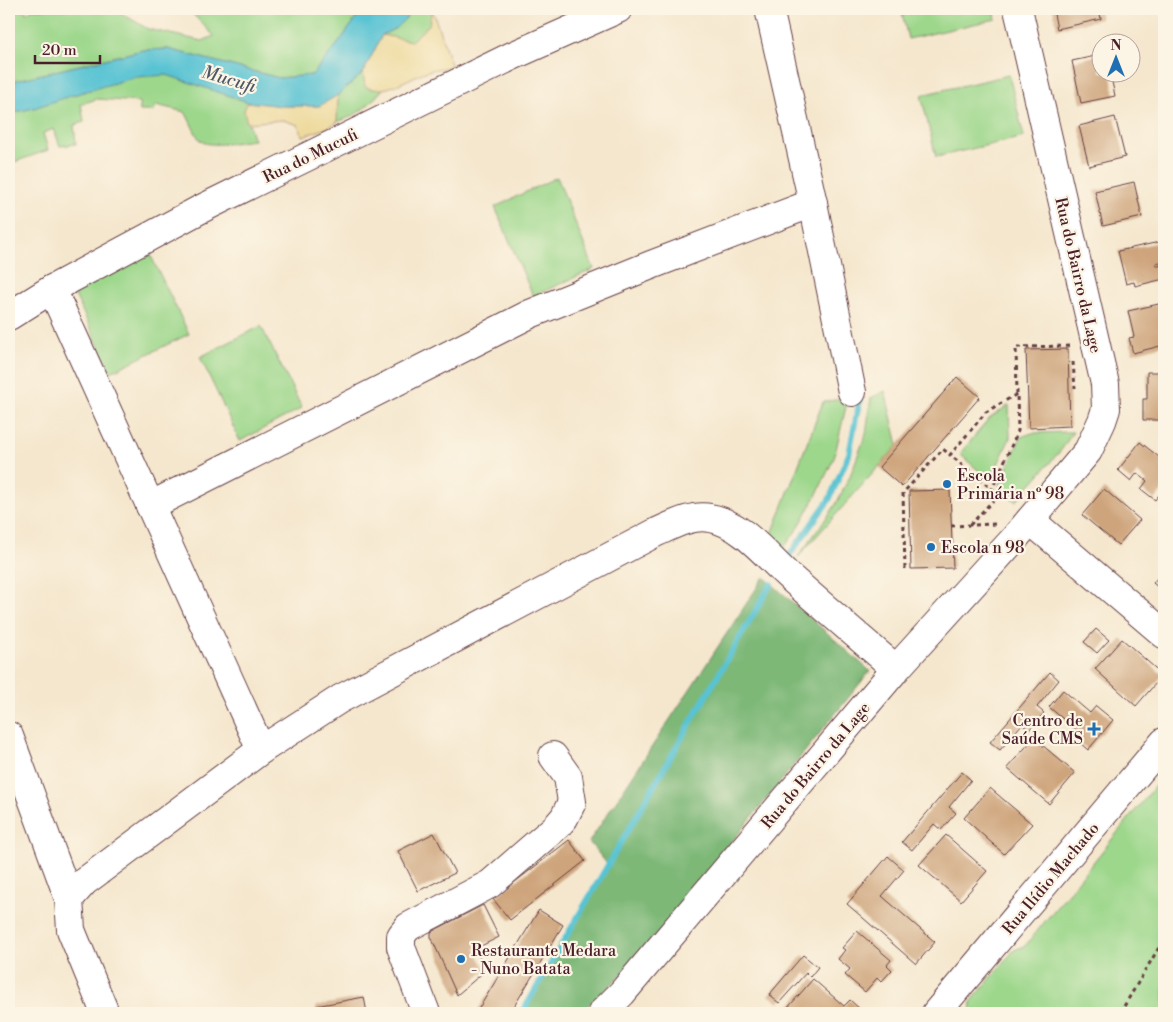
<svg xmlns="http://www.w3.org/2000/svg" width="1173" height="1022" font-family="'Libre Bodoni',serif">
<rect width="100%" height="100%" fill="#fcf5e5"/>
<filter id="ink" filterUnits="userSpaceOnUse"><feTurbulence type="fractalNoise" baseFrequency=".02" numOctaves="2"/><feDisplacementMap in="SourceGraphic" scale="10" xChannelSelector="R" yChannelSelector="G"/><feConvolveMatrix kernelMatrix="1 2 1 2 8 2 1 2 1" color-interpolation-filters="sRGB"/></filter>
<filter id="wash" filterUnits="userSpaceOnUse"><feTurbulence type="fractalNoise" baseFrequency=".0096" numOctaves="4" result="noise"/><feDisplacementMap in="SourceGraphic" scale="20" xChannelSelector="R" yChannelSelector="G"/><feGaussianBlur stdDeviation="1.12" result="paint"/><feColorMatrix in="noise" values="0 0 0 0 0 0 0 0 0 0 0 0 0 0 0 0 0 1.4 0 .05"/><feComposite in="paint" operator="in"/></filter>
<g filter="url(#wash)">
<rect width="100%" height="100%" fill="#f5e7ce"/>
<g fill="#9cd78b" stroke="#737b5b">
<path d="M9,9H24L26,13L33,9H114L148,29L202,41L214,36L188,9H363L337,45L312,75L279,78L168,49L143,50L9,82Z"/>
<path d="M415,9H433L429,25L411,41L382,35L396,28Z"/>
<path d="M901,9H994L996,19L908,39Z"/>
<path d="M363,73L365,86L371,89H383C368,106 359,115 337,122L338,95Z"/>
<path d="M167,75L248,102L244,110L254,140C242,141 208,149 200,140C195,134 190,120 185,112L156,105L154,111H140L139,102L97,99L81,104L84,122L74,125L76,144L60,146L54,129L43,133L48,150L9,164V116L11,113C52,104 91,87 133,78C144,75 156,76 167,75Z"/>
<path d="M1009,75L1024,137L936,157L921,95Z"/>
<path d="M557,177L594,269L533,296L495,207Z"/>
<path d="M148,250L189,334L111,372L72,289Z"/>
<path d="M261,326L302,408L240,441L200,357Z"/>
<path d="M885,391L898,445L798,557L835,506L850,476L866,434L871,398Z"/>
<path d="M848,398L834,458L816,496L798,528L781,552L770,539L823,402Z"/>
<path d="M1009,405L1010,438L993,475L991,478H987L961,455L962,451L990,418Z"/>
<path d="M1073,432L1062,449L1016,501C1010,497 1000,492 1000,484L1021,437L1032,433Z"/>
<path d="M1161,779L1164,781V1013H970L972,1011L971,1002L1014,950L1025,946Z"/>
</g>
<path fill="#7db877" stroke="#646c51" d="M764,577L870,671L739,833L650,945L605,991L579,1013H522L608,865L589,842Z"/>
<g fill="#eeda9e" stroke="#9c7c64">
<path d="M432,9L452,67C443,68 433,69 425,72C408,78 383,97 365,86L363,73L382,35L411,41L429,25Z"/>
<path d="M338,95L337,122L327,128L303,136L298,125L283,120L247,123L244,110L248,102L283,106H319Z"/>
</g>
<path fill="#58c3d3" stroke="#51717f" d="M363,9H415L396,28L382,35L363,73L338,95L319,106H283L248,102L167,75L135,77L73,95L34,108L11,113L9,116V82L143,50L168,49L279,78L312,75L337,45Z"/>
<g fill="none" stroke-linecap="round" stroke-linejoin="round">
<g stroke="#58c3d3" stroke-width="6">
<path d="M788,557L829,500L849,454L860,398"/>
<path d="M522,1013L771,584"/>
</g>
</g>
<g id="blocks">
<g fill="#cea47b">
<path d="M1053,9H1099L1101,19L1057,29Z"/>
<path d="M1100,55V72H1110L1115,96L1081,103L1072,61Z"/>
<path d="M1115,117L1125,157L1089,166L1079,126Z"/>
<path d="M1134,182L1142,217L1103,226L1095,191Z"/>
<path d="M1164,241V261L1156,263L1157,266L1164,265V279L1135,286L1134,282L1126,284L1118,251Z"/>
<path d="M1163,303L1164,345L1133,353L1129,338L1134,337L1128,311Z"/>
<path d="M1068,349L1070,426L1029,428L1026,350Z"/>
<path d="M1147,372H1164V420H1143V399H1147Z"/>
<path d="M957,377L980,397L902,487L879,467Z"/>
<path d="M1140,442L1164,461V489L1155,500L1141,489L1147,481L1137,473L1131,481L1118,470Z"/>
<path d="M1104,489L1140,520L1118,545L1082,515Z"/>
<path d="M950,490L953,568L911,569L909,491Z"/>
<path d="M1164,570V592L1153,583Z"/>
<path d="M1096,629L1109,640L1097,653L1084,642Z"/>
<path d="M1122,639L1163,675L1136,706L1095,669Z"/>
<path d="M1050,672L1059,680L1037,707L1044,713L1029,730L1022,724L1000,750L990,742Z"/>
<path d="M1063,690L1090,713L1096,706L1113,720L1088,750L1071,735L1076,730L1049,707Z"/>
<path d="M1034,738L1075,773L1049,804L1007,768Z"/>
<path d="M962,772L971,780L949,807L956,813L941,830L934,824L912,850L902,842Z"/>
<path d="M990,788L1032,824L1004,854L964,818Z"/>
<path d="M434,833L455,873L418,891L398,851Z"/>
<path d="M946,835L987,871L961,901L919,865Z"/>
<path d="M569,840L585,861L510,920L493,899Z"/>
<path d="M888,856L904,870L882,896L935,942L916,964L847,904Z"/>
<path d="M483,905L499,937L475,949L486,970L457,995L431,937V932Z"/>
<path d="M539,910L563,925L510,1013H476Z"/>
<path d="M857,931L891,960L887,965L892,970L881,982L877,978L865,992L845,975L850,969L838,959L845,950L842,948Z"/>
<path d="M803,955L818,967L810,977L806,973L779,1003L769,995Z"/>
<path d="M813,979L844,1006L850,1000L862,1011L860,1013H787L785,1011Z"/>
<path d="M364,997L367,1013H317L316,1006Z"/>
</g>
</g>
</g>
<g filter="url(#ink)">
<use href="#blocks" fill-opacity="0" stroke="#643d43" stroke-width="1"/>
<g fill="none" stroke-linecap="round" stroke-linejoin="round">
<g stroke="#643d43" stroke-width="30">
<g id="minor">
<path d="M769,9L813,203L852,392"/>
<path d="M52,289L261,750"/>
<path d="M9,316L52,289L199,210L512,56L618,9"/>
<path d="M150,506L530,314L651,265L813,203"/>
<path d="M1030,520L1164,634"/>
<path d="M9,736L69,899"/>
<path d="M105,1013L71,930L69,899L84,882L261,750L340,699L655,533C671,526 692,514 710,518C742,523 768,558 792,579C826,609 861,639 896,669"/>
<path d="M426,1013L401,947V936L408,927L490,884L557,826L564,818L572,802L568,777L553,756"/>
<path d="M602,1013L622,993L896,669L1014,539L1088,451L1102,421L1106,409L1105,384L1018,9"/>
<path d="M936,1013L1164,742"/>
</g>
</g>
<g stroke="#643d43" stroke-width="3" stroke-dasharray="4 4" stroke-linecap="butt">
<path d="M1073,362L1075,388"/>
<path d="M1017,394L1016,347L1072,346"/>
<path d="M970,525L999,494L992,489L950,455L986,412L1017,394L1018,431L992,489"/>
<path d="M951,526L995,524"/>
<path d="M905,569L903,493L943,449L950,455"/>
<path d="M1120,1013L1164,939"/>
</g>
<use href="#minor" stroke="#fff" stroke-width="28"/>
</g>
</g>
<g fill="#1f6fb2" stroke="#fcf5e5" stroke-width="2">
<circle cx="947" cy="484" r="5"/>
<circle cx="931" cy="547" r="5"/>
<path d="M1091.5 721.5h5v5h5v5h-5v5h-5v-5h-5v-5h5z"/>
<circle cx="461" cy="959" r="5"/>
</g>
<g text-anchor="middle" stroke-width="4.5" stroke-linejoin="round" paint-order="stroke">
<g font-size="16" fill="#4a1f2b" stroke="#fcf5e5">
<text transform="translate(310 155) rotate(-26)" y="6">Rua do Mucufi</text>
<text transform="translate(1079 275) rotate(77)" y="6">Rua do Bairro da Lage</text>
<text transform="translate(815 765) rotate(-50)" y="6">Rua do Bairro da Lage</text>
<text transform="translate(1050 878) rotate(-50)" y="6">Rua Ilídio Machado</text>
</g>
<g font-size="16" fill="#4a1f2b" stroke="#fcf5e5" text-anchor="start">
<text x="957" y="481">Escola<tspan x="957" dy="18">Primária nº 98</tspan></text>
<text x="941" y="553">Escola n 98</text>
<text x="1083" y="726" text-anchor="end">Centro de<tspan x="1083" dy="18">Saúde CMS</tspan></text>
<text x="471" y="956">Restaurante Medara<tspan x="471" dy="18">- Nuno Batata</tspan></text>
</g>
<g font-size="18" font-style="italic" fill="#4f5866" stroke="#fcf5e5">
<text transform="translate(229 79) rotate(16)" y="6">Mucufi</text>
</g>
</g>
<rect width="1173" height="1022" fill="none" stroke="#fcf5e5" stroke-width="30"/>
<g transform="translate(1116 58)"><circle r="24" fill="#fcf5e5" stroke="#b59f9b"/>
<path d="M0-4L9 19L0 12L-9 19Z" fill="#1f6fb2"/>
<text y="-8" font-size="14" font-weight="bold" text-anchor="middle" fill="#4a1f2b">N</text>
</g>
<path d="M35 55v8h65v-8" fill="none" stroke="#4a1f2b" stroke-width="2.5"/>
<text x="42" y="55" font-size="15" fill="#4a1f2b" stroke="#fcf5e5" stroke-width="4" paint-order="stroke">20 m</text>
</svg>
